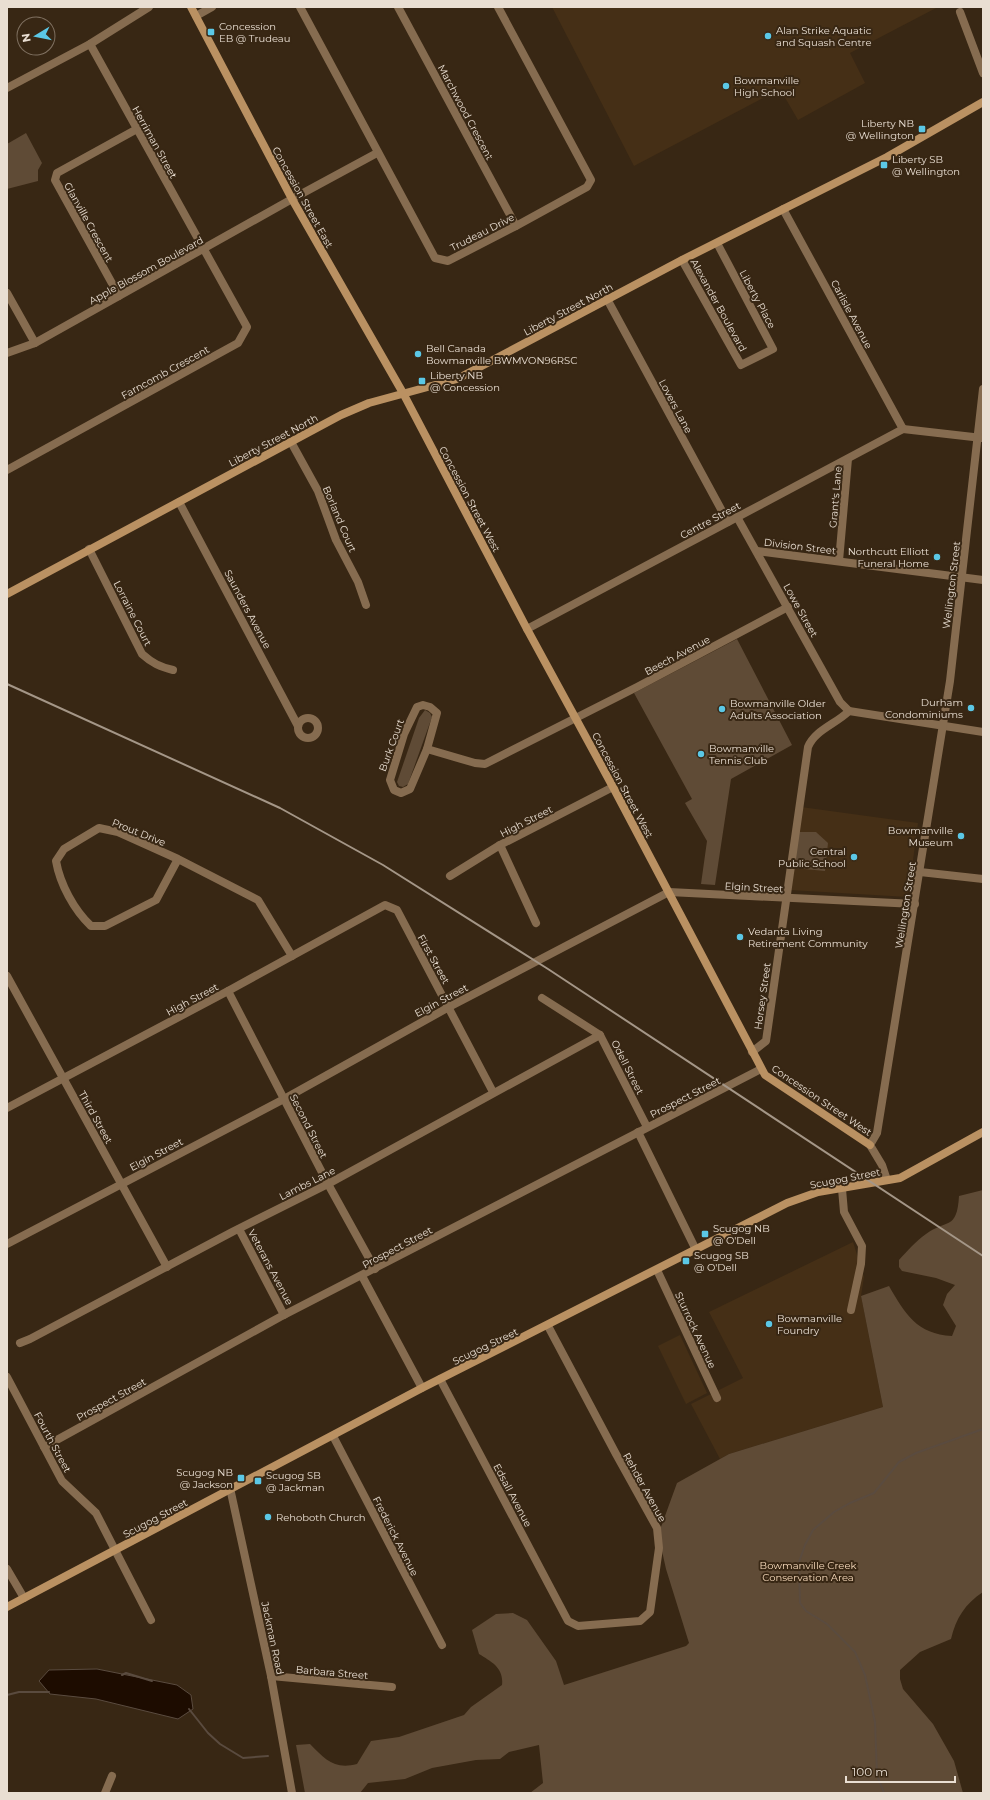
<svg xmlns="http://www.w3.org/2000/svg" width="990" height="1800" font-family="Montserrat,sans-serif">
<rect width="100%" height="100%" fill="#382714"/>
<g fill="#452f16">
<path d="M552,7H938L850,53L865,83L798,120L780,89L634,166Z"/>
<path d="M801,807L918,823L908,897L790,890Z"/>
<path d="M853,1242L864,1277L861,1296L883,1407L729,1454L720,1459L691,1404L743,1378L709,1312Z"/>
<path d="M680,1335L707,1393L686,1404L658,1346Z"/>
</g>
<g fill="#5f4b36">
<path d="M26,133L42,163L38,170V181L7,189V144Z"/>
<path d="M737,639L792,745L731,779L715,885L701,884L707,841L685,803L692,799L634,693Z"/>
<path d="M425,710L430,713L432,717L408,784L403,787L399,786L397,782L419,718Z"/>
<path d="M799,832H816L828,843L825,871L794,868Z"/>
<path d="M983,1190V1592C965,1604 956,1618 951,1639L920,1652L900,1670V1679L903,1689L933,1724L954,1761L963,1793H530L543,1783L539,1745L509,1752L500,1759L476,1760L432,1768L405,1779L368,1783L360,1793H305L296,1745L310,1744C325,1759 334,1770 357,1764L371,1741L399,1737L464,1715L471,1707L502,1685C504,1668 492,1662 479,1654L472,1630L496,1614L513,1613L527,1620L556,1661L564,1685L686,1646L689,1643L666,1569L660,1542L661,1527L677,1483L729,1454L883,1407L861,1296L889,1286C905,1314 917,1334 952,1336L956,1326L943,1305L947,1294L955,1285L936,1278L902,1271L899,1267V1260C907,1251 916,1241 926,1234C946,1219 957,1231 959,1196Z"/>
</g>
<path fill="#1d0c00" stroke="#5a4b3f" d="M97,1669L177,1685L191,1695L193,1709L178,1719L96,1699L50,1694L39,1681L49,1670Z"/>
<g fill="none" stroke-linecap="round" stroke-linejoin="round">
<g stroke="#5a4b3f" stroke-width="2">
<path d="M122,1675L126,1673L152,1681"/>
<path d="M7,1695L19,1692H49"/>
<path d="M189,1709L208,1733L220,1744L243,1758L268,1756"/>
<path d="M884,1793L877,1775L875,1722L865,1675L855,1652L827,1624L806,1611L800,1603L799,1562L805,1545L813,1530L834,1512L850,1503L874,1493L899,1462L916,1453L983,1429"/>
</g>
<g stroke="#866c50" stroke-width="8">
<path d="M300,7L435,258L448,261L516,226L587,187L591,180L498,7"/>
<path d="M398,7L516,226"/>
<path d="M960,12L983,73"/>
<path d="M196,16L212,7"/>
<path d="M7,88L90,44L149,7"/>
<path d="M783,209L903,429"/>
<path d="M682,260L741,365L773,349L717,243"/>
<path d="M7,293L35,343"/>
<path d="M119,296L55,180L57,173L137,129"/>
<path d="M607,299L728,522"/>
<path d="M7,353L35,343L292,199L377,153"/>
<path d="M903,429L982,438"/>
<path d="M291,442L318,491L336,540L358,582L366,605"/>
<path d="M7,470L238,343L247,327L90,44"/>
<path d="M179,502L298,726"/>
<path d="M737,517L840,702L849,711"/>
<path d="M89,549L142,654C152,663 160,667 173,670"/>
<path d="M757,551L983,580"/>
<path d="M839,561L848,459"/>
<path d="M527,629L903,429"/>
<path d="M423,705L430,707L437,713L427,749L410,789L401,793L394,790L390,780L404,734L417,707Z"/>
<path d="M849,711L983,732"/>
<circle cx="308" cy="728" r="10"/>
<path d="M427,749L475,763L485,764L637,687L788,607"/>
<path d="M500,845L536,923"/>
<path d="M178,859L156,900L105,926H91C74,910 60,884 56,861L64,849L99,828L118,832L178,859L258,900L292,956"/>
<path d="M920,872L983,879"/>
<path d="M450,876L500,845L613,787"/>
<path d="M7,976L167,1267"/>
<path d="M228,991L328,1184L375,1269"/>
<path d="M542,998L600,1035L647,1127"/>
<path d="M752,1052L766,1041L808,747C815,730 836,724 849,711"/>
<path d="M7,1108L228,991L385,905L397,910L493,1092"/>
<path d="M638,1132L696,1250"/>
<path d="M887,1180L882,1165L870,1145L877,1133L950,681L983,389"/>
<path d="M842,1189L844,1212L862,1246L861,1264L851,1310"/>
<path d="M239,1229L284,1315"/>
<path d="M7,1244L284,1099L449,1007L669,892L915,904"/>
<path d="M657,1270L717,1398"/>
<path d="M362,1276L422,1388"/>
<path d="M20,1343L30,1339L234,1231L328,1184L600,1035"/>
<path d="M7,1377L62,1481L96,1513L151,1620"/>
<path d="M440,1379L568,1621L578,1626L640,1621L650,1612L659,1548L657,1528L616,1454L548,1326"/>
<path d="M333,1436L442,1645"/>
<path d="M44,1447L280,1317L761,1069"/>
<path d="M230,1488L271,1676L292,1793"/>
<path d="M7,1569L24,1598"/>
<path d="M271,1676L392,1687"/>
<path d="M105,1793L112,1776"/>
</g>
<g stroke="#ba9162" stroke-width="8">
<path d="M191,7L292,199L403,393L527,629L613,787L765,1075L870,1145"/>
<path d="M7,594L341,415L369,403L457,379L682,260L887,157L983,102"/>
<path d="M7,1607L422,1388L787,1203L818,1192L900,1178L983,1132"/>
</g>
<path stroke="#a49687" stroke-width="2" d="M7,684L280,808L383,865L548,969L983,1256"/>
</g>
<g fill="#5bc8e6" stroke="#382714" stroke-width="1.5">
<rect x="207" y="28" width="8" height="8" rx="2"/>
<circle cx="768" cy="36" r="4"/>
<circle cx="726" cy="86" r="4"/>
<rect x="918" y="125" width="8" height="8" rx="2"/>
<rect x="880" y="161" width="8" height="8" rx="2"/>
<circle cx="418" cy="354" r="4"/>
<rect x="418" y="377" width="8" height="8" rx="2"/>
<circle cx="937" cy="557" r="4"/>
<circle cx="971" cy="708" r="4"/>
<circle cx="722" cy="709" r="4"/>
<circle cx="701" cy="754" r="4"/>
<circle cx="961" cy="836" r="4"/>
<circle cx="854" cy="857" r="4"/>
<circle cx="740" cy="937" r="4"/>
<rect x="701" y="1230" width="8" height="8" rx="2"/>
<rect x="682" y="1257" width="8" height="8" rx="2"/>
<circle cx="769" cy="1324" r="4"/>
<rect x="237" y="1474" width="8" height="8" rx="2"/>
<rect x="254" y="1477" width="8" height="8" rx="2"/>
<circle cx="268" cy="1517" r="4"/>
</g>
<g text-anchor="middle" stroke-width="4" stroke-linejoin="round" paint-order="stroke">
<g font-size="10" fill="#e9ded2" stroke="#382714" text-anchor="start">
<text x="219" y="30">Concession<tspan x="219" dy="12">EB @ Trudeau</tspan></text>
<text x="776" y="34">Alan Strike Aquatic<tspan x="776" dy="12">and Squash Centre</tspan></text>
<text x="734" y="84">Bowmanville<tspan x="734" dy="12">High School</tspan></text>
<text x="914" y="127" text-anchor="end">Liberty NB<tspan x="914" dy="12">@ Wellington</tspan></text>
<text x="892" y="163">Liberty SB<tspan x="892" dy="12">@ Wellington</tspan></text>
<text x="426" y="352">Bell Canada<tspan x="426" dy="12">Bowmanville BWMVON96RSC</tspan></text>
<text x="430" y="379">Liberty NB<tspan x="430" dy="12">@ Concession</tspan></text>
<text x="929" y="555" text-anchor="end">Northcutt Elliott<tspan x="929" dy="12">Funeral Home</tspan></text>
<text x="963" y="706" text-anchor="end">Durham<tspan x="963" dy="12">Condominiums</tspan></text>
<text x="730" y="707">Bowmanville Older<tspan x="730" dy="12">Adults Association</tspan></text>
<text x="709" y="752">Bowmanville<tspan x="709" dy="12">Tennis Club</tspan></text>
<text x="953" y="834" text-anchor="end">Bowmanville<tspan x="953" dy="12">Museum</tspan></text>
<text x="846" y="855" text-anchor="end">Central<tspan x="846" dy="12">Public School</tspan></text>
<text x="748" y="935">Vedanta Living<tspan x="748" dy="12">Retirement Community</tspan></text>
<text x="713" y="1232">Scugog NB<tspan x="713" dy="12">@ O'Dell</tspan></text>
<text x="694" y="1259">Scugog SB<tspan x="694" dy="12">@ O'Dell</tspan></text>
<text x="777" y="1322">Bowmanville<tspan x="777" dy="12">Foundry</tspan></text>
<text x="233" y="1476" text-anchor="end">Scugog NB<tspan x="233" dy="12">@ Jackson</tspan></text>
<text x="266" y="1479">Scugog SB<tspan x="266" dy="12">@ Jackman</tspan></text>
<text x="276" y="1521">Rehoboth Church</text>
</g>
<g font-size="10" fill="#e9ded2" stroke="#382714">
<text transform="translate(466 112) rotate(62)" y="4">Marchwood Crescent</text>
<text transform="translate(155 142) rotate(61)" y="4">Herriman Street</text>
<text transform="translate(303 197) rotate(61)" y="4">Concession Street East</text>
<text transform="translate(89 222) rotate(61)" y="4">Glanville Crescent</text>
<text transform="translate(482 232) rotate(-27)" y="4">Trudeau Drive</text>
<text transform="translate(146 270) rotate(-29)" y="4">Apple Blossom Boulevard</text>
<text transform="translate(758 299) rotate(62)" y="4">Liberty Place</text>
<text transform="translate(719 305) rotate(61)" y="4">Alexander Boulevard</text>
<text transform="translate(568 309) rotate(-28)" y="4">Liberty Street North</text>
<text transform="translate(852 314) rotate(62)" y="4">Carlisle Avenue</text>
<text transform="translate(165 372) rotate(-29)" y="4">Farncomb Crescent</text>
<text transform="translate(676 406) rotate(62)" y="4">Lovers Lane</text>
<text transform="translate(273 440) rotate(-28)" y="4">Liberty Street North</text>
<text transform="translate(835 497) rotate(-85)" y="4">Grant's Lane</text>
<text transform="translate(470 499) rotate(62)" y="4">Concession Street West</text>
<text transform="translate(340 519) rotate(67)" y="4">Borland Court</text>
<text transform="translate(710 520) rotate(-28)" y="4">Centre Street</text>
<text transform="translate(800 546) rotate(7)" y="4">Division Street</text>
<text transform="translate(951 585) rotate(-83)" y="4">Wellington Street</text>
<text transform="translate(248 609) rotate(62)" y="4">Saunders Avenue</text>
<text transform="translate(801 610) rotate(61)" y="4">Lowe Street</text>
<text transform="translate(133 613) rotate(63)" y="4">Lorraine Court</text>
<text transform="translate(677 655) rotate(-28)" y="4">Beech Avenue</text>
<text transform="translate(391 745) rotate(-70)" y="4">Burk Court</text>
<text transform="translate(623 785) rotate(62)" y="4">Concession Street West</text>
<text transform="translate(526 821) rotate(-27)" y="4">High Street</text>
<text transform="translate(139 832) rotate(22)" y="4">Prout Drive</text>
<text transform="translate(754 887) rotate(3)" y="4">Elgin Street</text>
<text transform="translate(905 905) rotate(-81)" y="4">Wellington Street</text>
<text transform="translate(434 959) rotate(61)" y="4">First Street</text>
<text transform="translate(762 996) rotate(-82)" y="4">Horsey Street</text>
<text transform="translate(192 999) rotate(-28)" y="4">High Street</text>
<text transform="translate(441 1000) rotate(-28)" y="4">Elgin Street</text>
<text transform="translate(628 1067) rotate(63)" y="4">Odell Street</text>
<text transform="translate(685 1097) rotate(-27)" y="4">Prospect Street</text>
<text transform="translate(822 1100) rotate(34)" y="4">Concession Street West</text>
<text transform="translate(96 1117) rotate(61)" y="4">Third Street</text>
<text transform="translate(309 1126) rotate(63)" y="4">Second Street</text>
<text transform="translate(156 1154) rotate(-28)" y="4">Elgin Street</text>
<text transform="translate(845 1178) rotate(-11)" y="4">Scugog Street</text>
<text transform="translate(307 1183) rotate(-27)" y="4">Lambs Lane</text>
<text transform="translate(397 1247) rotate(-28)" y="4">Prospect Street</text>
<text transform="translate(271 1267) rotate(62)" y="4">Veterans Avenue</text>
<text transform="translate(696 1330) rotate(65)" y="4">Sturrock Avenue</text>
<text transform="translate(485 1346) rotate(-26)" y="4">Scugog Street</text>
<text transform="translate(111 1399) rotate(-29)" y="4">Prospect Street</text>
<text transform="translate(53 1442) rotate(62)" y="4">Fourth Street</text>
<text transform="translate(645 1487) rotate(61)" y="4">Rehder Avenue</text>
<text transform="translate(513 1495) rotate(62)" y="4">Edsall Avenue</text>
<text transform="translate(155 1518) rotate(-28)" y="4">Scugog Street</text>
<text transform="translate(396 1536) rotate(63)" y="4">Frederick Avenue</text>
<text transform="translate(273 1638) rotate(78)" y="4">Jackman Road</text>
<text transform="translate(332 1672) rotate(5)" y="4">Barbara Street</text>
</g>
<g font-size="10" fill="#faddbe" stroke="#382714">
<text x="808" y="1569">Bowmanville Creek<tspan x="808" dy="12">Conservation Area</tspan></text>
</g>
</g>
<rect width="990" height="1800" fill="none" stroke="#e9ded2" stroke-width="16"/>
<g transform="translate(36 36) rotate(260)"><circle r="19" fill="#382714" stroke="#7f7060"/>
<path d="M0-3L7 15L0 10L-7 15Z" fill="#5bc8e6"/>
<text y="-6" font-size="11" font-weight="bold" text-anchor="middle" fill="#e9ded2">N</text>
</g>
<path d="M846 1776v6h109v-6" fill="none" stroke="#e9ded2" stroke-width="2"/>
<text x="852" y="1776" font-size="12" fill="#e9ded2" stroke="#382714" stroke-width="3" paint-order="stroke">100 m</text>
</svg>
